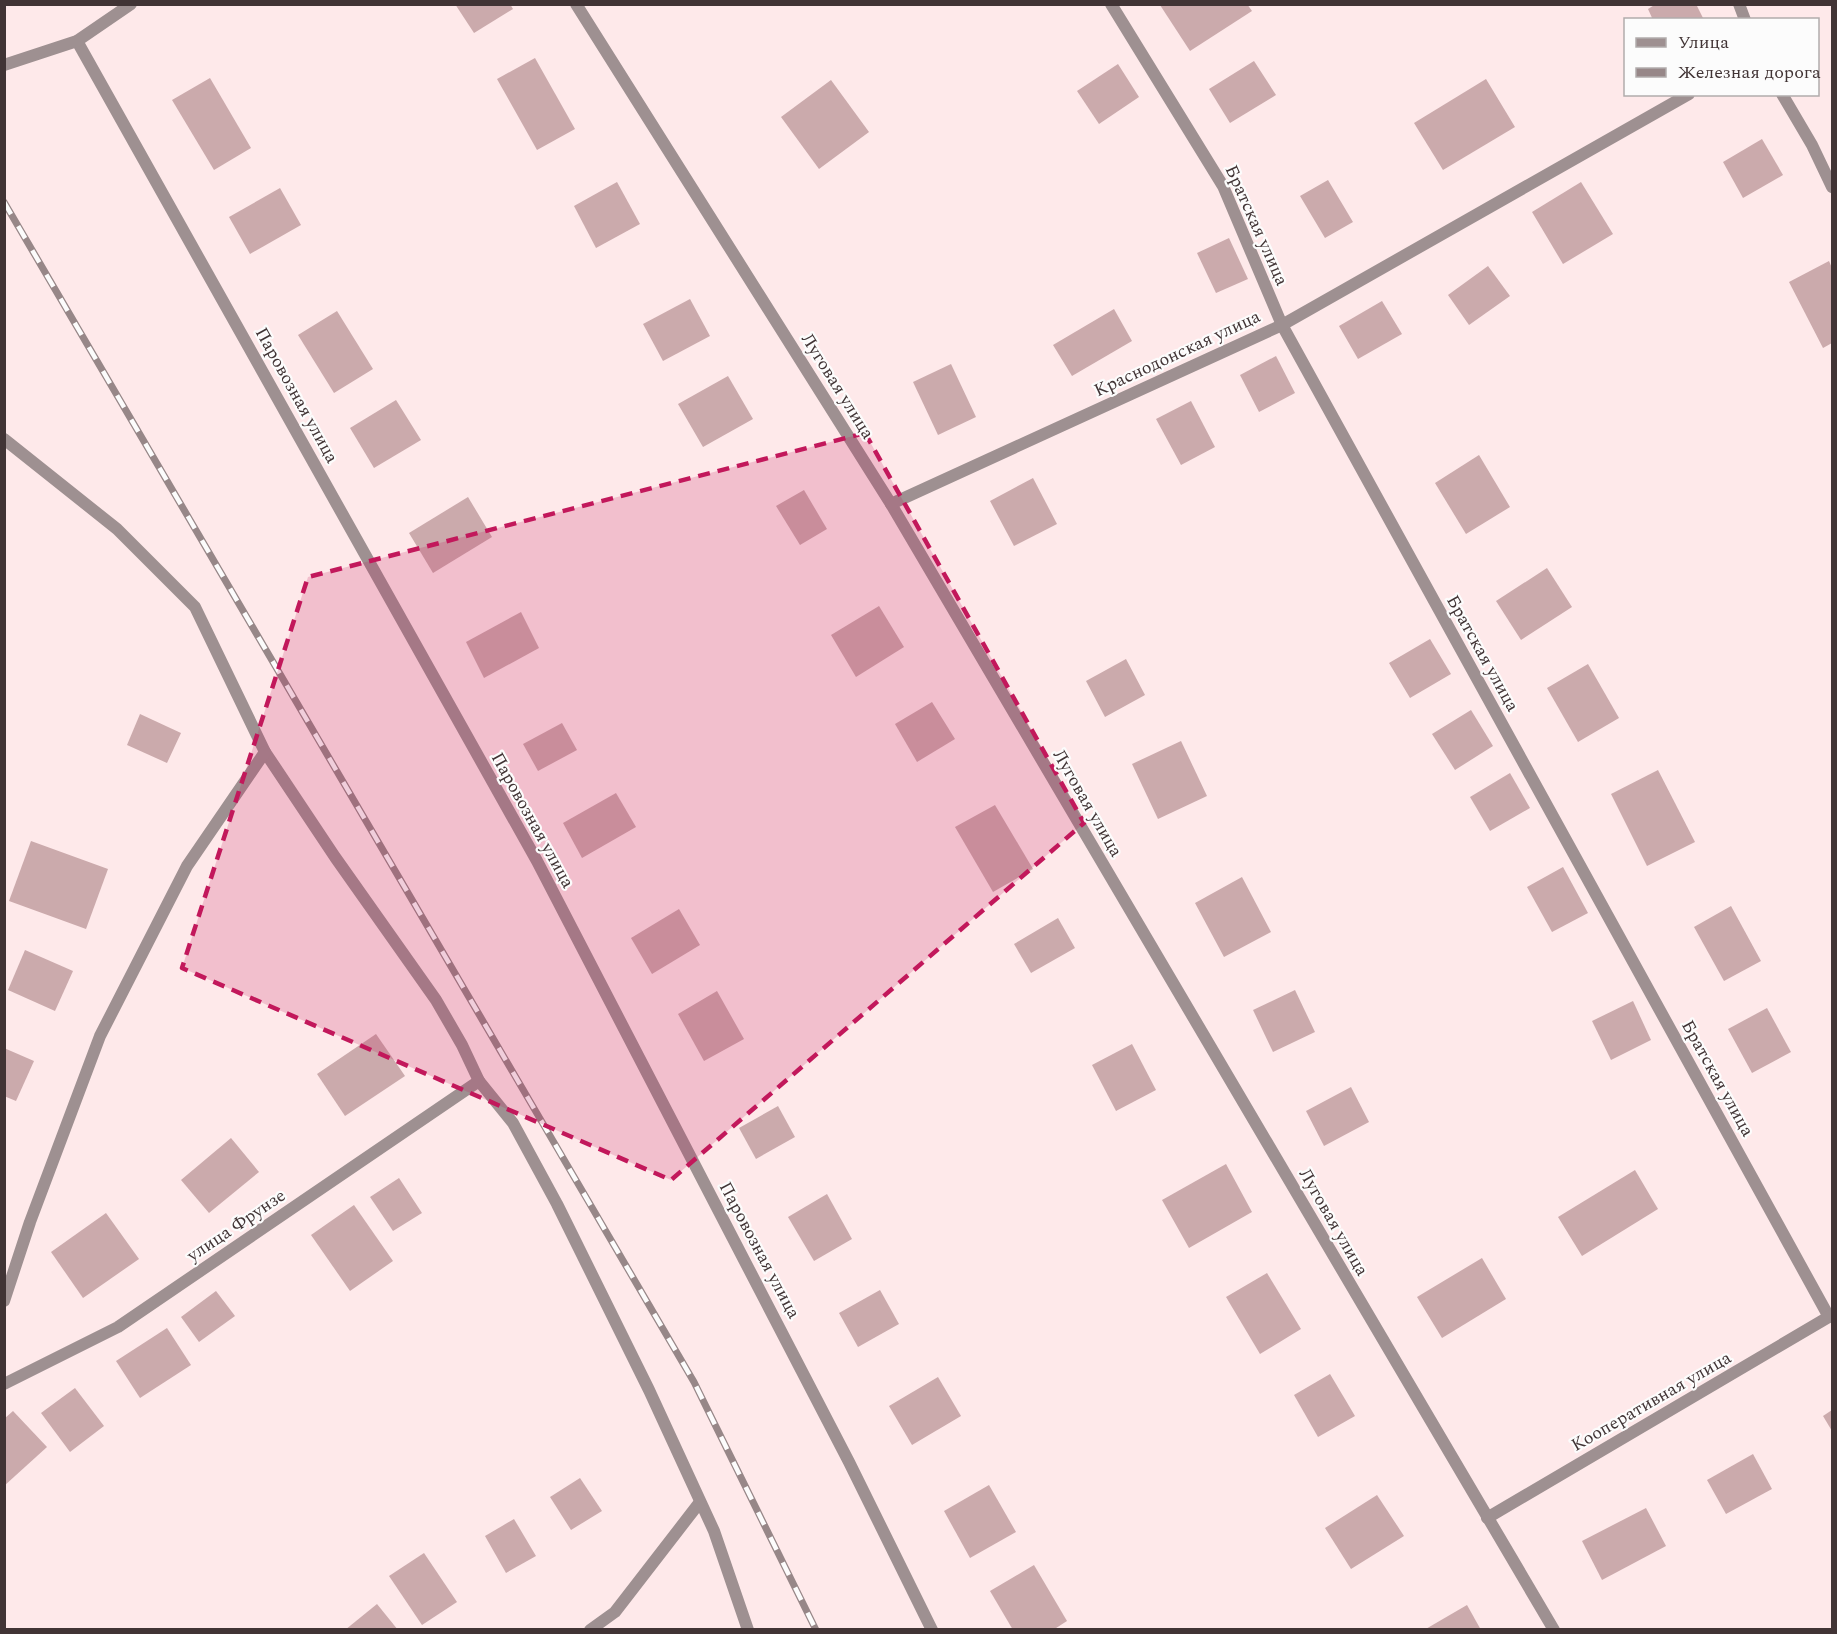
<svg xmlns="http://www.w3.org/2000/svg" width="1837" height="1634" font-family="Spectral,serif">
<rect width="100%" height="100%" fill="#fee9ea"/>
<g fill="#cbaaac">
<path d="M455,4H510L513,9L474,33Z"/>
<path d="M1161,4H1247L1252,11L1190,51L1160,5Z"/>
<path d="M1656,4H1696L1704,20H1653L1648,9Z"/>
<path d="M535,58L575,129L537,150L497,79Z"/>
<path d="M1254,61L1276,95L1230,123L1209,89Z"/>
<path d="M1118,64L1139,97L1099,124L1077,91Z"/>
<path d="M210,78L251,148L214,170L172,100Z"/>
<path d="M1486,79L1515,127L1443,170L1414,123Z"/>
<path d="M831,80L869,132L819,169L781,117Z"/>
<path d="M1762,139L1783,175L1743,198L1723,162Z"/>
<path d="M1328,180L1353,222L1325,238L1300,196Z"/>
<path d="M617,182L640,224L596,248L574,206Z"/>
<path d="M1581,182L1613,234L1563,264L1532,212Z"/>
<path d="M280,188L301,225L250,254L229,217Z"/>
<path d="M1229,238L1248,279L1216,293L1197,253Z"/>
<path d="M1829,261L1832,268V343L1823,348L1789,282Z"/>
<path d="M1488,266L1510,296L1469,325L1448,295Z"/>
<path d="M690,299L710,336L663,361L643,324Z"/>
<path d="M1382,301L1402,334L1358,359L1339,326Z"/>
<path d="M1114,309L1132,341L1072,376L1053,345Z"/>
<path d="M337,311L373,369L334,393L298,335Z"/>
<path d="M1276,356L1295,393L1259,412L1240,375Z"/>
<path d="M951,364L976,417L938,435L913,382Z"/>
<path d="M728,376L753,419L703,447L678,404Z"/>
<path d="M396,400L421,440L374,468L350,428Z"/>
<path d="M1191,401L1215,447L1181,465L1156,419Z"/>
<path d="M1479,455L1510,507L1466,534L1435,483Z"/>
<path d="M1033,478L1057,524L1014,546L990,501Z"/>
<path d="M804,490L827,529L800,545L776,506Z"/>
<path d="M468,497L492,537L433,573L409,533Z"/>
<path d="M1547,568L1572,607L1521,640L1496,601Z"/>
<path d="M879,606L904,647L856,677L831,635Z"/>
<path d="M521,612L539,648L484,678L466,642Z"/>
<path d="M1430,639L1451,674L1410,698L1389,663Z"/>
<path d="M1126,659L1145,695L1105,717L1086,681Z"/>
<path d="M1588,664L1619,718L1578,742L1547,688Z"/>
<path d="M932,702L955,739L917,762L895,724Z"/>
<path d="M1471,710L1493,746L1455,770L1432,734Z"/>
<path d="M140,714L181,733L167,763L127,745Z"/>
<path d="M562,723L577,750L538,771L523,744Z"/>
<path d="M1181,741L1207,796L1158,819L1132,764Z"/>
<path d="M1658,770L1695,842L1647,866L1611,794Z"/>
<path d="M1510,773L1530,808L1490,831L1470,797Z"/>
<path d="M616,793L636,827L582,858L563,823Z"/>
<path d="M995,805L1033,869L993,892L955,827Z"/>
<path d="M31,841L108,869L86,929L9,901Z"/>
<path d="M1563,867L1588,913L1552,932L1527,887Z"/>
<path d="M1242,877L1271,932L1224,957L1195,903Z"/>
<path d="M1731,906L1761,961L1724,981L1694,927Z"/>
<path d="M679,909L700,945L652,974L631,938Z"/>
<path d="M1058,918L1075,948L1031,973L1014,944Z"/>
<path d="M25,950L73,971L55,1011L8,990Z"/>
<path d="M1295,990L1315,1032L1273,1052L1253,1010Z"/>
<path d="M717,991L744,1039L704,1061L678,1014Z"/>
<path d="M1633,1001L1651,1040L1611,1060L1592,1021Z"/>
<path d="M1767,1008L1791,1052L1752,1073L1728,1029Z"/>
<path d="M376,1034L405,1076L345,1116L317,1074Z"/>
<path d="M1132,1044L1156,1090L1116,1111L1092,1065Z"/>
<path d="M4,1048L34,1061L16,1101L4,1096Z"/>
<path d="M1351,1087L1369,1122L1324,1146L1306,1111Z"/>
<path d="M778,1106L795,1137L756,1159L739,1128Z"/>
<path d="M231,1138L259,1172L209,1213L181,1180Z"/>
<path d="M1226,1164L1252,1212L1189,1248L1162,1200Z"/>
<path d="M1635,1170L1658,1209L1582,1256L1558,1217Z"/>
<path d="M399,1178L422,1213L393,1231L370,1197Z"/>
<path d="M827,1194L852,1239L814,1261L788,1217Z"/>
<path d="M354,1205L393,1261L350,1291L311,1235Z"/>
<path d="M106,1213L139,1259L83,1298L51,1252Z"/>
<path d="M1482,1258L1506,1299L1442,1338L1417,1297Z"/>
<path d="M1267,1273L1301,1329L1260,1354L1226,1297Z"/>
<path d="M880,1290L899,1324L858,1347L839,1313Z"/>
<path d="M216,1291L235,1316L199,1342L181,1317Z"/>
<path d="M167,1328L191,1365L140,1398L116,1361Z"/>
<path d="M1330,1374L1355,1416L1318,1437L1294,1395Z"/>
<path d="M938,1377L961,1416L912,1445L889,1406Z"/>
<path d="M75,1388L104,1426L70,1452L41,1413Z"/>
<path d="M1832,1410V1431L1823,1416Z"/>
<path d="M13,1411L47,1447L4,1486V1419Z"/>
<path d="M1753,1454L1772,1489L1726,1514L1707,1480Z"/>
<path d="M580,1478L602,1511L571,1530L550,1497Z"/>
<path d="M989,1485L1016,1532L970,1558L944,1511Z"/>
<path d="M1377,1495L1404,1536L1351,1569L1325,1528Z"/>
<path d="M1646,1508L1666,1546L1602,1580L1582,1541Z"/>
<path d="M514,1519L536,1556L506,1573L485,1536Z"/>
<path d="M424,1553L457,1602L422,1625L389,1576Z"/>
<path d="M1034,1565L1067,1621L1053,1630H1013L990,1591Z"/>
<path d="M377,1604L398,1630H345Z"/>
<path d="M1467,1605L1481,1630H1424Z"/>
</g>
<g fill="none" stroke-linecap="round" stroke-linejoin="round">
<g stroke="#9e9091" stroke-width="12">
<path d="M576,4L891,504L1554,1630"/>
<path d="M1111,4L1223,186L1282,325L1829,1317"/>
<path d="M1739,4L1745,20"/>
<path d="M77,41L537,861L849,1462L932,1630"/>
<path d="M4,65L77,41L131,4"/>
<path d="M1782,94L1812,145L1832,187"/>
<path d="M4,439L117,529L195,607L265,752L335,857L436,1000L462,1045L479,1081L513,1123L557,1204L649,1390L714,1531L748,1630"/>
<path d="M891,504L1282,325L1689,94"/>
<path d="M4,1301L30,1222L100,1036L187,866L265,752"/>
<path d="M4,1384L118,1327L479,1081"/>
<path d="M1487,1518L1832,1315"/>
<path d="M590,1630L615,1612L700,1502"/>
</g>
<g stroke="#978788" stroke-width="7">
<path id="rail" d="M4,202L694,1382L816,1630"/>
</g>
<use href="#rail" stroke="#fcfcfc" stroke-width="4.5" stroke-dasharray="14" stroke-linecap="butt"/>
</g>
<path fill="#c2185b" fill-opacity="0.2" stroke="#c2185b" stroke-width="4.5" stroke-dasharray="12 8" stroke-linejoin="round" d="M865,433L1084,823L671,1180L182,968L308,577Z"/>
<g text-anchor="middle" stroke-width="4.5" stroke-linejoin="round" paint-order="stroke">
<g font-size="18" fill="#413435" stroke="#fcfcfc">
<text transform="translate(1257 225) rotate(66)" y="6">Братская улица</text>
<text transform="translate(1177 353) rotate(-25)" y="6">Краснодонская улица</text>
<text transform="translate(838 386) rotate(58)" y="6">Луговая улица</text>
<text transform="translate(297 395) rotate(61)" y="6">Паровозная улица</text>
<text transform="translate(1483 653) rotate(61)" y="6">Братская улица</text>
<text transform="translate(1088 803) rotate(60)" y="6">Луговая улица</text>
<text transform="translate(533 820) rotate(61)" y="6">Паровозная улица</text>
<text transform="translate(1718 1078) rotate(61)" y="6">Братская улица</text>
<text transform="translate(1334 1222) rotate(60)" y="6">Луговая улица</text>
<text transform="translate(236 1225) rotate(-34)" y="6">улица Фрунзе</text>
<text transform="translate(760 1250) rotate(62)" y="6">Паровозная улица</text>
<text transform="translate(1651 1401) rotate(-30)" y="6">Кооперативная улица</text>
</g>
</g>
<rect width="1837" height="1634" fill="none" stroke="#413435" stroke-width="12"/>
<rect x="1624" y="18" width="195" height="78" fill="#fcfcfc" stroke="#b1acac" stroke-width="1.5"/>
<rect x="1636" y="38" width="30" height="9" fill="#9e9091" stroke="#b1acac" stroke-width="1.5"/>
<text x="1678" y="48" font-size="18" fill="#413435">Улица</text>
<rect x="1636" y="68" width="30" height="9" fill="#978788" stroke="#b1acac" stroke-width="1.5"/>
<text x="1678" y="78" font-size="18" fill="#413435">Железная дорога</text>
</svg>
